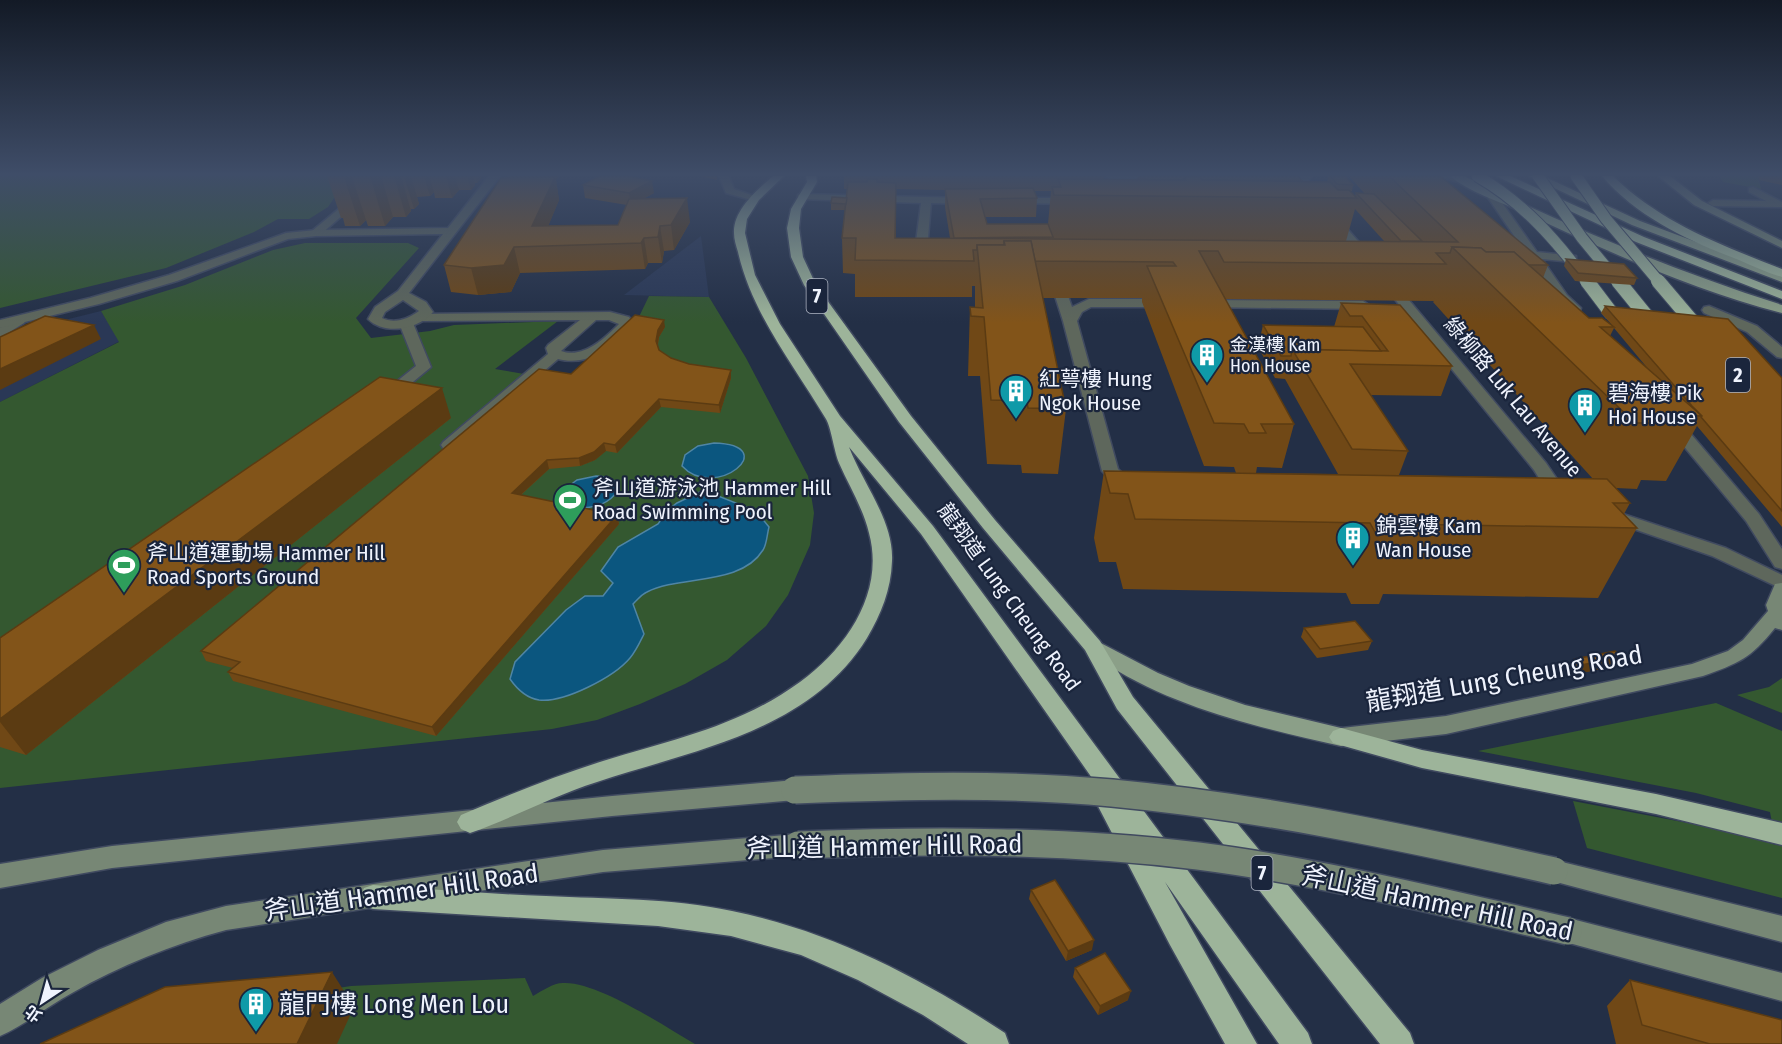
<svg xmlns="http://www.w3.org/2000/svg" width="1782" height="1044" font-family="'Fira Sans Condensed','Noto Sans TC',sans-serif">
<rect width="100%" height="100%" fill="#232f46"/>
<g fill="#2a3856">
<path d="M701,236L709,297L624,295Z"/>
<path d="M101,311L120,341L0,402V336Z"/>
</g>
<g fill="#345830">
<path d="M0,176H349L328,207L309,219H278L254,232L166,268L0,308Z"/>
<path d="M1719,176H1758L1761,189L1723,182Z"/>
<path d="M305,243H408L419,248L356,318L371,338L430,331L454,325L558,321L495,369L572,382L636,323L649,296L709,297L746,358L808,476L814,513L810,545L788,595L766,626L727,660L685,684L640,704L597,720L552,729L0,788V402L119,342L101,311L185,285L273,250Z"/>
<path d="M1782,678V713L1737,695L1769,687Z"/>
<path d="M1716,703L1782,731V898L1587,848L1573,801L1724,830L1776,845L1770,812L1696,793L1478,751Z"/>
<path d="M525,978L533,996C542,991 553,983 563,983C597,981 664,1026 695,1044H114L214,1007L351,986Z"/>
</g>
<g fill="#0b567f" stroke="#4f85a5" stroke-width="1.5">
<path d="M714,443C784,445 715,502 682,466L685,455L698,446Z"/>
<path d="M596,476C648,479 594,525 565,500V489L577,480Z"/>
<path d="M710,487L717,490L718,496L756,511L769,527C767,534 767,544 763,550C741,586 680,575 647,592C642,594 637,600 633,604L644,634C640,642 636,651 630,658C614,677 564,703 539,700C526,698 517,689 510,679L515,662L566,610L585,596H603L613,583L601,571L618,547L658,524L669,509L677,503Z"/>
</g>
<g fill="none" stroke-linecap="round" stroke-linejoin="round">
<g stroke="#404a60" stroke-width="3">
<g id="lane">
<path d="M1105,176H1147L1142,179H1110Z"/>
<path d="M1302,176H1312L1307,183L1372,257V263H1364L1298,185L1297,183Z"/>
<path d="M1436,176H1461L1464,179L1459,182Z"/>
<path d="M1753,187L1782,202V207L1713,206L1708,203L1713,200L1766,201L1749,192V188Z"/>
<path d="M1485,190H1493L1537,252L1576,256V260L1572,262L1542,259L1567,295L1581,308L1580,311H1570L1559,301L1484,192Z"/>
<path d="M358,193L362,194V198L320,235H312V231Z"/>
<path d="M802,194L968,198L973,201L968,204L931,203L927,249L938,256L932,260L915,250L921,203L798,199V195Z"/>
<path d="M1013,198H1073L1078,201L1073,204L1009,203L1008,201Z"/>
<path d="M1054,270L1060,274L1072,307L1089,299H1165L1171,303L1165,307H1091L1082,312L1077,321L1118,469L1136,486L1133,490H1121L1102,471L1063,321L1048,274Z"/>
<path d="M1388,279L1392,280L1546,463L1559,482L1573,494L1570,498C1552,502 1542,483 1534,470L1384,286L1382,283Z"/>
<path d="M1205,300L1363,301L1369,305L1363,309L1200,307L1199,304L1200,301Z"/>
<path d="M1709,306L1757,326L1782,347V358L1777,357L1747,332L1704,313L1702,310L1704,307Z"/>
<path d="M610,312L629,317L633,324C617,347 587,367 558,359L455,448H443L441,445L443,442L548,354L546,348L548,345L580,320L422,321L417,320L415,317L417,314ZM596,320H609L619,324C604,339 583,359 561,351Z"/>
<path d="M19,316L26,320L24,323L0,338V328Z"/>
<path d="M406,319L413,323L431,367L396,396H386L384,393L386,390L416,366L399,323Z"/>
<path d="M1673,418L1679,420L1759,514L1782,549V569L1775,567L1746,521L1667,426L1665,423Z"/>
<path d="M1608,509L1726,548L1782,575V589L1712,556L1602,518L1599,514L1602,510Z"/>
</g>
</g>
<g stroke="#404a60" stroke-width="3">
<g id="street">
<path d="M489,176H500L409,293L426,302L433,312C419,329 385,336 368,319L375,307L398,291L443,234L316,236L288,239L177,281L99,304L0,328V320L90,298L169,275L286,233L316,230L448,228ZM403,300L419,311C408,319 395,324 382,318L385,312Z"/>
<path d="M719,176H729L734,189L760,198L755,201L726,193Z"/>
</g>
</g>
<g stroke="#404a60" stroke-width="3">
<g id="secondary">
<path d="M1658,176H1670L1702,201L1782,241V248L1694,205Z"/>
<path d="M1782,583V630L1775,628C1750,659 1739,663 1703,676L1446,734L1342,746L1334,743L1330,737L1334,731L1342,728L1446,716L1692,664L1728,651L1743,640L1768,611L1766,605L1775,584Z"/>
<path d="M795,780L804,783L807,790L804,797L795,800L612,816L112,868L0,888V864L112,846L612,796Z"/>
<path d="M798,834L807,837L811,845L807,853L798,856L603,872L226,930C171,945 121,965 72,993C48,1006 25,1025 0,1036V1004L42,978L98,950L166,922L226,906L603,850Z"/>
<path d="M1554,860L1782,916V942L1545,879L1541,871L1545,863Z"/>
<path d="M1568,918L1782,973V1001L1558,940L1554,931L1558,922Z"/>
</g>
</g>
<g stroke="#404a60" stroke-width="3">
<g id="primary">
<path d="M1450,176H1464C1567,226 1672,270 1782,305V313C1695,291 1602,249 1520,211C1498,201 1469,192 1450,176Z"/>
<path d="M1529,176H1543L1640,221L1782,274V282L1632,225Z"/>
<path d="M1093,639L1158,673L1189,686L1245,705L1341,728L1349,731L1353,737L1349,743L1341,746C1262,728 1177,709 1108,665C1099,660 1088,655 1083,646L1086,641Z"/>
</g>
</g>
<g stroke="#404a60" stroke-width="3">
<g id="highway">
<path d="M773,176H784L759,200L747,219L745,233L755,275L780,324L840,416L933,526L1308,1033L1312,1044H1279L1165,882L1257,1044H1225L1170,945L1087,785L1092,778L921,534L849,447C863,484 894,521 892,561C891,590 881,614 867,638C809,732 693,750 597,782C553,796 513,818 470,833L461,829L457,822L461,815C508,795 555,776 603,761C674,739 738,727 800,682C847,648 885,592 869,533C863,508 849,486 839,463C834,451 831,427 826,419C794,365 752,314 738,252C736,246 734,239 734,233C733,210 757,190 773,176Z"/>
<path d="M806,176H816L817,182L801,209L799,228L803,257L816,285L911,416L995,520L1100,641L1133,697L1410,1033L1414,1044H1380L1117,709L1085,650L983,528L899,422L804,285L791,257L787,228L791,209L807,182Z"/>
<path d="M1496,176H1510L1644,237L1782,291V299L1636,242Z"/>
<path d="M1602,176H1613C1661,223 1721,245 1782,269V277C1767,273 1753,266 1739,260C1689,241 1638,218 1602,176Z"/>
<path d="M1341,728L1422,750L1656,794L1782,823V845L1656,814L1422,768L1333,743L1329,737L1333,731Z"/>
<path d="M373,885C431,889 488,894 546,896C608,899 671,898 732,911C831,931 921,978 1005,1033L1009,1044H968L923,1015L858,980L801,955L731,936L658,926L373,909L364,906L360,897L364,888Z"/>
</g>
</g>
<use href="#lane" fill="#5e675c" fill-rule="evenodd"/>
<use href="#street" fill="#5e675c" fill-rule="evenodd"/>
<use href="#secondary" fill="#778775" fill-rule="evenodd"/>
<use href="#primary" fill="#8b9f88" fill-rule="evenodd"/>
<use href="#highway" fill="#9db49a" fill-rule="evenodd"/>
<g stroke="#404a60" stroke-width="30" stroke-linecap="butt">
<g id="secondary-bridge">
<path d="M795,790C901,786 1007,783 1112,793C1261,807 1408,838 1554,871"/>
<path d="M798,845C931,840 1065,840 1198,856C1323,872 1445,903 1568,931"/>
</g>
</g>
<g stroke="#404a60" stroke-width="13" stroke-linecap="butt">
<g id="highway-bridge-far1">
<path d="M1477,176C1524,203 1556,240 1588,283"/>
<path d="M1538,176L1582,238L1619,283"/>
<path d="M1576,176L1606,219L1660,283"/>
</g>
</g>
<g stroke="#404a60" stroke-width="16" stroke-linecap="butt">
<g id="highway-bridge">
<path d="M1587,281L1612,314"/>
<path d="M1618,281L1648,318"/>
<path d="M1658,281L1703,334"/>
</g>
</g>
<use href="#secondary-bridge" stroke="#778775" stroke-width="27"/>
<use href="#highway-bridge-far1" stroke="#9db49a" stroke-width="11"/>
<use href="#highway-bridge" stroke="#9db49a" stroke-width="14"/>
</g>
<g fill="#704816" fill-rule="evenodd">
<path d="M327,176H481V178L477,183H475V185L471,190H459L452,198H435L434,192L430,196L417,197L419,204L414,209H411V211L406,217H393L385,226H368L366,220L360,226H345L343,218H341Z"/>
<path d="M508,176H559L556,180L559,200L548,226L618,225L627,205L585,198L583,185L654,193L643,199L690,222L674,250L664,251L662,263H648L645,269L520,273L511,292L478,295L451,292L444,265L508,177Z"/>
<path d="M700,176H717V180Z"/>
<path d="M844,176H1104V180H1137L1138,176H1298L1302,181L1327,182L1328,176H1345L1353,185L1352,191H1350L1355,196L1356,193L1365,194L1349,176H1440L1548,265L1543,278L1589,318L1613,326L1601,313L1605,306L1782,378V527L1697,426L1666,481L1641,480L1637,489L1616,488L1630,503L1624,514L1637,528L1598,598L1383,594L1379,604H1351L1346,593L1123,589L1116,562H1099L1094,538L1104,471L1236,473L1234,467L1204,466L1142,302V298H1042L1066,409L1058,474L1022,473L1021,465L987,464L980,376H968L970,307H975V286H972V297H855V274L843,273L842,238L845,210H831V203L847,198L848,189H844ZM896,189L945,190V207L950,238H896ZM1034,191H1051L1048,224H987L985,217H1036L1037,198ZM1355,209L1384,241H1346ZM1225,299L1434,301L1433,302L1593,479L1399,475L1408,451L1370,395L1441,396L1452,366L1341,303L1334,327L1263,325L1258,347L1275,378L1285,379L1338,474L1256,473L1257,467L1282,468L1294,424ZM1614,328L1649,370L1610,336Z"/>
<path d="M1758,176H1782V185L1759,180Z"/>
<path d="M1566,259L1637,278L1634,285L1575,281L1564,266Z"/>
<path d="M665,327L659,337L658,345L659,350L671,358L689,364L731,370V378L720,413L661,407L617,453L606,451L595,460L580,466L549,469L521,495L617,515L619,524L436,736L233,681L228,672L233,668L206,661L201,651L571,374Z"/>
<path d="M451,418L26,755L0,747V638Z"/>
<path d="M1304,628L1372,641L1368,650L1317,658L1301,637Z"/>
<path d="M1575,659L1616,666L1576,674L1570,668Z"/>
<path d="M1031,890L1092,950L1066,961L1029,899Z"/>
<path d="M1075,968L1128,1000L1098,1015L1073,977Z"/>
<path d="M1630,980L1782,1044H1616L1607,1006Z"/>
</g>
<g fill="#5b3b12">
<path d="M356,176L352,177L366,220L360,226L344,177Z"/>
<path d="M370,176H381L393,217L385,226Z"/>
<path d="M394,176H401L411,211L406,217Z"/>
<path d="M404,176H411L419,204L414,209Z"/>
<path d="M424,176H429L434,192L430,196Z"/>
<path d="M446,176H455L459,190L452,198Z"/>
<path d="M467,176H473L475,185L471,190Z"/>
<path d="M476,176H481V178L477,183Z"/>
<path d="M553,176H559L556,180L559,200L540,246L532,226Z"/>
<path d="M652,181L654,193L631,205L629,193Z"/>
<path d="M687,198L690,222L674,250L671,225Z"/>
<path d="M660,226L664,251L662,263L658,237Z"/>
<path d="M644,238L648,263L645,269L641,243Z"/>
<path d="M514,247L520,273L511,292L478,295L471,268Z"/>
<path d="M664,320L665,327L659,337L657,348L656,341L658,330Z"/>
<path d="M94,325L101,339L0,390V369Z"/>
<path d="M731,370V378L720,413L719,405Z"/>
<path d="M442,388L451,418L26,755L0,722V719Z"/>
<path d="M659,399L661,407L617,453L615,445Z"/>
<path d="M604,443L606,451L595,460L580,466L579,458Z"/>
<path d="M547,460L549,469L514,501L512,493Z"/>
<path d="M617,515L619,524L436,736L432,727Z"/>
<path d="M1622,657L1616,666L1576,674L1581,665Z"/>
<path d="M1094,940L1092,950L1066,961L1068,951Z"/>
<path d="M332,972L354,1007L337,1044H297Z"/>
<path d="M1131,991L1128,1000L1098,1015L1100,1006Z"/>
</g>
<g fill="#825419" stroke="#5b3b12" stroke-width="1.5">
<path d="M600,176H626L652,181L629,193L583,185Z"/>
<path d="M1144,176H1298L1302,181L1202,180L1200,177H1184V180H1146Z"/>
<path d="M1330,176H1345L1353,185L1337,184Z"/>
<path d="M1389,176H1440L1548,265H1528L1514,252H1486L1481,248L1452,247L1450,253H1436L1446,264L1224,262L1218,251H1199L1294,424H1261L1266,433H1249L1244,424L1214,423L1147,266H1176L1173,262L1035,261L1031,241H1004V245H977V250H973L974,261L855,260L856,238H842L848,182H867L868,179H877V182L896,183L895,238L1458,242Z"/>
<path d="M555,177L532,226L618,225L629,199L687,198L671,225L660,226L658,237L644,238L641,243L514,247L504,265L471,268L444,265L501,178Z"/>
<path d="M1184,177H1200L1202,180L1330,182L1338,190H1349L1357,198L1054,195L1052,187H1061L1058,179L1186,180Z"/>
<path d="M1033,188L1037,198L980,199L987,224H1048L1053,237L954,238L945,189Z"/>
<path d="M1356,193L1374,194L1422,241H1401Z"/>
<path d="M832,197L847,198L846,204L831,203Z"/>
<path d="M1004,241H1031L1066,409L1028,408L1027,401L991,400L984,317L971,316L970,307L983,308L977,245H1005Z"/>
<path d="M1452,247L1481,248L1486,252H1514L1589,318H1602L1614,327H1600L1702,416L1663,415L1672,423H1635Z"/>
<path d="M1566,259L1624,264L1637,278L1578,273Z"/>
<path d="M1341,303L1400,305L1452,366L1350,364L1408,451L1352,449L1292,349L1388,351L1362,316H1350Z"/>
<path d="M1605,306L1728,319L1782,378V511L1701,417L1702,416L1692,406Z"/>
<path d="M635,315L664,320L658,330L656,341L659,350L671,358L689,364L731,370L719,405L659,399L615,445L604,443L594,452L579,458L547,460L512,493L617,515L432,727L228,672L240,662L201,651L539,369L571,374Z"/>
<path d="M45,316L94,325L0,369V337Z"/>
<path d="M1263,325L1363,327L1381,351L1292,349L1291,356H1281Z"/>
<path d="M380,377L442,388L0,719V638Z"/>
<path d="M1104,471L1607,479L1630,503H1613L1637,528L1400,524L1406,534H1376L1370,523L1135,519L1128,494L1110,493Z"/>
<path d="M1355,621L1372,641L1320,649L1304,628Z"/>
<path d="M1615,651L1622,657L1581,665L1575,659Z"/>
<path d="M1055,880L1094,940L1068,951L1031,890Z"/>
<path d="M1105,953L1131,991L1100,1006L1075,968Z"/>
<path d="M332,972L297,1044H40L165,987Z"/>
<path d="M1630,980L1782,1020V1044H1710L1642,1025Z"/>
</g>
<linearGradient id="sky" x2="0" y2="1"><stop stop-color="#131a26"/><stop offset="0.54" stop-color="#3f4d68"/><stop offset="1" stop-color="#3f4d68" stop-opacity="0"/></linearGradient>
<rect width="1782" height="323" fill="url(#sky)"/>
<defs>
<g id="building-pin" transform="scale(1.725)"><path d="M0 17L-7.5 6A9.5 9.5 0 1 1 7.5 6Z" fill="#0f9aa8" stroke="#1a253c"/><path d="M-4-6H4V6H1V3H-1V6H-4ZM-2.5-4.3h1.7v1.8h-1.7ZM.8-4.3h1.7v1.8H.8ZM-2.5-1h1.7V.8h-1.7ZM.8-1h1.7V.8H.8Z" fill="#fff"/></g>
<g id="stadium-pin" transform="scale(1.725)"><path d="M0 17L-7.5 6A9.5 9.5 0 1 1 7.5 6Z" fill="#2e9e5b" stroke="#1a253c"/><path d="M0-5a6.5 5 0 1 0 0 10a6.5 5 0 1 0 0-10ZM-3.5-1.8h7v3.6h-7Z" fill="#fff"/></g>
</defs>
<g fill-rule="evenodd">
<use href="#building-pin" x="1207" y="355"/>
<use href="#building-pin" x="1016" y="391"/>
<use href="#building-pin" x="1585" y="405"/>
<use href="#stadium-pin" x="570" y="500"/>
<use href="#building-pin" x="1353" y="538"/>
<use href="#stadium-pin" x="124" y="565"/>
<use href="#building-pin" x="256" y="1004"/>
</g>
<g text-anchor="middle" stroke-width="4.5" stroke-linejoin="round" paint-order="stroke">
<g font-size="18" fill="#eff3fd" stroke="#1a253c" text-anchor="start">
<text x="1230" y="351">金漢樓 Kam<tspan x="1230" dy="21">Hon House</tspan></text>
</g>
<g fill="#1a253c" stroke="#afb5c3" stroke-width="1.5">
<rect x="806.5" y="279" width="21" height="34" rx="4.5"/>
<rect x="1726" y="358" width="24" height="34" rx="4.5"/>
<rect x="1251.5" y="856" width="21" height="34" rx="4.5"/>
</g>
<g font-size="20" font-weight="bold" fill="#eff3fd">
<text x="817" y="303">7</text>
<text x="1738" y="382">2</text>
<text x="1262" y="880">7</text>
</g>
<g font-size="21" fill="#eff3fd" stroke="#1a253c" text-anchor="start">
<text x="1039" y="386">紅萼樓 Hung<tspan x="1039" dy="24">Ngok House</tspan></text>
<text x="1608" y="400">碧海樓 Pik<tspan x="1608" dy="24">Hoi House</tspan></text>
<text x="593" y="495">斧山道游泳池 Hammer Hill<tspan x="593" dy="24">Road Swimming Pool</tspan></text>
<text x="1376" y="533">錦雲樓 Kam<tspan x="1376" dy="24">Wan House</tspan></text>
<text x="147" y="560">斧山道運動場 Hammer Hill<tspan x="147" dy="24">Road Sports Ground</tspan></text>
</g>
<g font-size="21" fill="#eff3fd" stroke="#1a253c">
<text transform="translate(1513 397) rotate(50)" y="7">綠柳路 Luk Lau Avenue</text>
<text transform="translate(1009 597) rotate(54)" y="7">龍翔道 Lung Cheung Road</text>
</g>
<g font-size="26" fill="#eff3fd" stroke="#1a253c">
<text transform="translate(1504 678) rotate(-10)" y="9">龍翔道 Lung Cheung Road</text>
<text transform="translate(884 846) rotate(-1)" y="9">斧山道 Hammer Hill Road</text>
<text transform="translate(401 892) rotate(-8)" y="9">斧山道 Hammer Hill Road</text>
<text transform="translate(1437 903) rotate(12)" y="9">斧山道 Hammer Hill Road</text>
</g>
<g font-size="26" fill="#eff3fd" stroke="#1a253c" text-anchor="start">
<text x="279" y="1013">龍門樓 Long Men Lou</text>
</g>
</g>
<g transform="translate(42 1002) rotate(216)" stroke="#1a253c" stroke-width="4.5" paint-order="stroke">
<path d="M0-4.5L10 22L0 15L-10 22Z" fill="#eff3fd"/>
<text y="-9" font-size="16" font-weight="bold" text-anchor="middle" fill="#eff3fd">北</text>
</g>
</svg>
